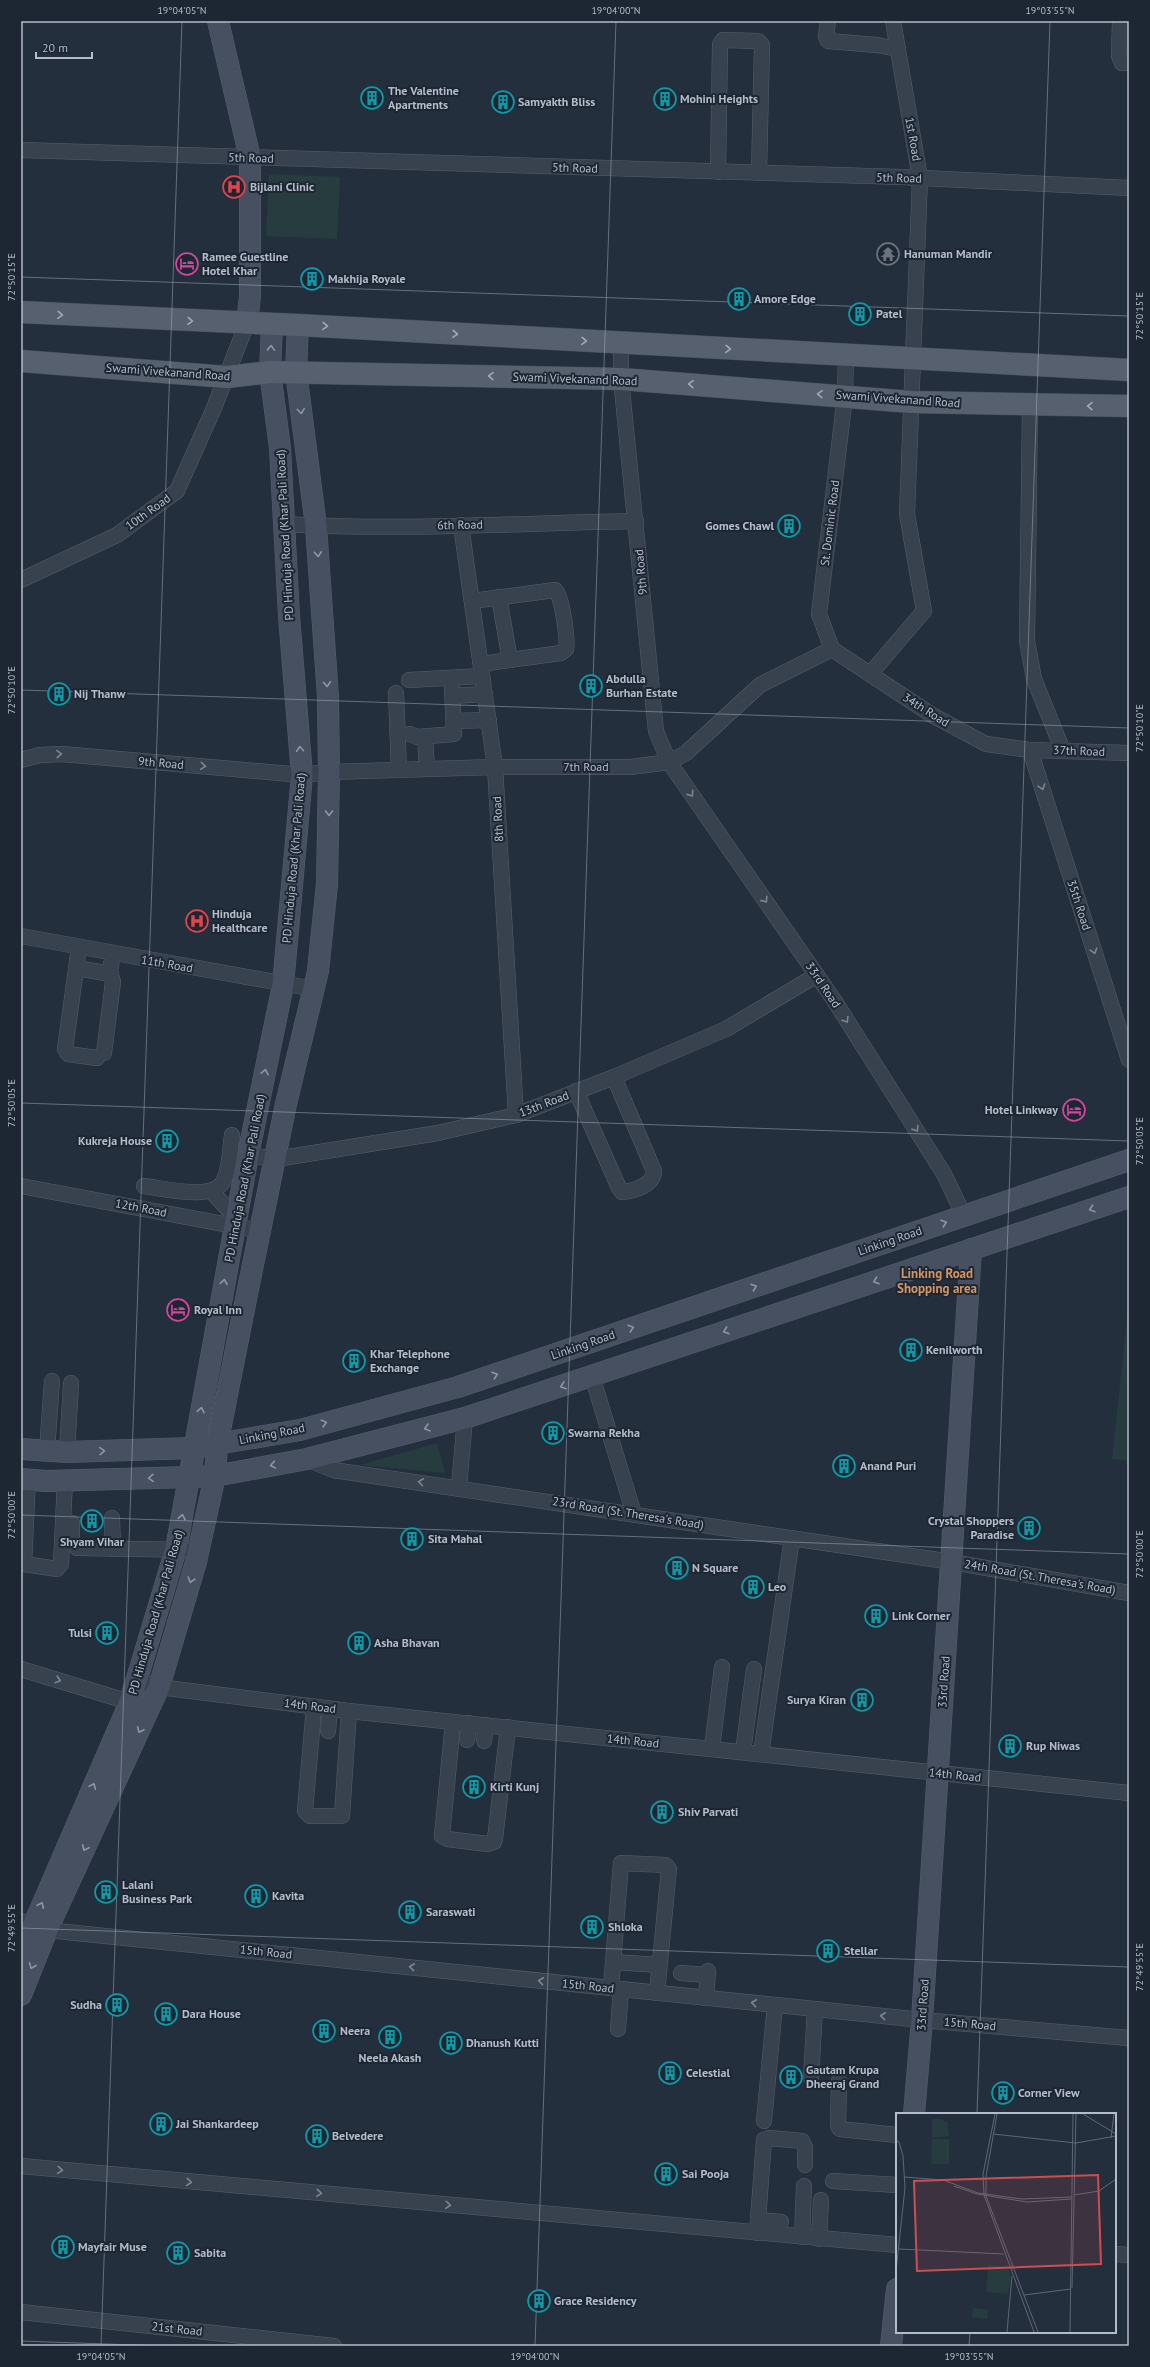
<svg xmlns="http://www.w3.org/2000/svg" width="1150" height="2367" font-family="'PT Sans',sans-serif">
<rect width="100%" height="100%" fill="#242f3e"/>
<g fill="#263c3f">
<path d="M269,174L340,177L337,239L266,236Z"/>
<path d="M1129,1301V1461L1112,1459Z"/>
<path d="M437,1443L445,1473L360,1465Z"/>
</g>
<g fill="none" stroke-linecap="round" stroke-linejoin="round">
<g stroke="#565f6c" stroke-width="16">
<g id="street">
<path d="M828,21L826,37L828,41L877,45L898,49"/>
<path d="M1120,21L1119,56L1122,63H1129"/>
<path d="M21,150L902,177L1129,188"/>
<path d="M718,172L720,44L723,40L758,41L762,45L759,173"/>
<path d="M621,343V379L656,731L669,762L834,1000L944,1174L964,1216"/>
<path d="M1030,405L1027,641L1034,679L1063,751"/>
<path d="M284,524C400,531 519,523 636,521"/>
<path d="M461,525L495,767L516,1115"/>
<path d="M21,580L117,535L177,491L214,408L247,323"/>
<path d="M499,597L510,660"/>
<path d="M472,601L555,590C562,594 568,641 566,649L561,653L481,664"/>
<path d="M832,649L932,715L986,744L1030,750L1129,753"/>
<path d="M832,649L819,614L845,396L846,355"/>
<path d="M870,674L924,611L907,514L920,178L893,21"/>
<path d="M409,680L482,676"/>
<path d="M396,693L399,770"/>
<path d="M453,696L485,694"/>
<path d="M454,721L489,720"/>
<path d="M410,734L417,737L454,734L452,689"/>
<path d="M425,737L427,769"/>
<path d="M1030,750L1129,1060"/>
<path d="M21,760L40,755L62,754L302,775L329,772L495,767H631L669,762L686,753L760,685L832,649"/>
<path d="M21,936L314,989"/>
<path d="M79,947L65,1049L68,1054L97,1058"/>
<path d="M76,968L111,974"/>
<path d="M104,1053L113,982L110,971L113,954"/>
<path d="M576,1091L619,1188L622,1192C634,1191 654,1185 654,1171L614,1077"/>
<path d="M248,1155L276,1159L438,1133L516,1115L614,1077L726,1029L817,975"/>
<path d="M21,1186L261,1231"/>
<path d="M144,1186C163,1188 215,1202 224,1180C230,1167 230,1149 232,1135"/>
<path d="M212,1192L236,1218"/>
<path d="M592,1376L634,1514"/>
<path d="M47,1451L52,1381"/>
<path d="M67,1452L71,1383"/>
<path d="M307,1459L333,1470L952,1562L1129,1593"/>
<path d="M28,1479L24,1564L57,1569L61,1564L65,1480"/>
<path d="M459,1487L465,1418"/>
<path d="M112,1518L113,1549"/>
<path d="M72,1523V1540L77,1548L199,1550"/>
<path d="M21,1669L139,1705"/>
<path d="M137,1681L159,1687L349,1711L1129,1793"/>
<path d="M314,1707L305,1811L310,1816H342L349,1711"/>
<path d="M453,1722L442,1836L447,1839L488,1844L494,1842L495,1839L508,1727"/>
<path d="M328,1731L330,1709"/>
<path d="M467,1740L469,1723"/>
<path d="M484,1741L486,1725"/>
<path d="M712,1749L722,1667"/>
<path d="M743,1752L754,1669"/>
<path d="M761,1754L792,1538"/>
<path d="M21,1921L47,1930L922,2020L1129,2038"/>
<path d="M613,1962L659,1965"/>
<path d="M681,1973L707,1975"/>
<path d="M611,1988L621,1863L666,1865L669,1869L657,1993"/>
<path d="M706,1998L708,1971"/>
<path d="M618,2029L621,1989"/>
<path d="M811,2078L815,2009"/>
<path d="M839,2081L838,2126L840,2129L897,2135"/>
<path d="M764,2121L775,2005"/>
<path d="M21,2166L897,2245"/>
<path d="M833,2181L897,2185"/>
<path d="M758,2220L781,2222"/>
<path d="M757,2233L764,2140L769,2138L802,2141L805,2147V2165"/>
<path d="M802,2237L804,2186"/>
<path d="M819,2239L821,2200"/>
<path d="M1115,2254L1129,2255"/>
<path d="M21,2312L334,2346"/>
</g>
</g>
<g stroke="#565f6c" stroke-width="22">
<g id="secondary">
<path d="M218,21L250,158V296L247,323"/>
<path d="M21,1449L67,1452L193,1448L300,1430L458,1387L1129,1160"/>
<path d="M21,1479L46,1481L190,1477L215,1476L307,1459L465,1418L1129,1197"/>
<path d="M21,1954L130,1702L176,1549L248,1155L283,985L302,775L289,616L280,448L270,372L272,324"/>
<path d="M21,1995L47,1930L159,1687L196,1562L215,1476L217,1445L248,1289L286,1104L318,971L327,884L329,772L328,697L316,526L296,372L298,325"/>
<path d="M914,2114L922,2020L971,1249"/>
<path d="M891,2346L897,2289"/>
</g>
</g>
<g stroke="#414a57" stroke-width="23">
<g id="primary">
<path d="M21,312L298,325L1129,370"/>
<path d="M21,361L227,377L270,372L621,379L912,402L1129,406"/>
</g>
</g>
<use href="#street" stroke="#38414e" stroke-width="15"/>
<use href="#secondary" stroke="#465061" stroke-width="21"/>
<use href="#primary" stroke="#56606e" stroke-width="22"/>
</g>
<defs><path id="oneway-chevron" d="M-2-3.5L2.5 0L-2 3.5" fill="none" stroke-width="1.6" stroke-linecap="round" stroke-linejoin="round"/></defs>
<g stroke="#a1aab7">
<use href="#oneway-chevron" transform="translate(60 315) rotate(3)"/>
<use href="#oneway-chevron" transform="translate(190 321) rotate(3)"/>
<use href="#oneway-chevron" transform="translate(325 326) rotate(3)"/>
<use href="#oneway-chevron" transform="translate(455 334) rotate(3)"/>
<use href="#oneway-chevron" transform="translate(584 341) rotate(3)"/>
<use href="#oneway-chevron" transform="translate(728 349) rotate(3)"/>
<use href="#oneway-chevron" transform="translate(491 376) rotate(-179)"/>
<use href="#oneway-chevron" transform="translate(691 384) rotate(-176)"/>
<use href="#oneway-chevron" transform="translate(820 394) rotate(-176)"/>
<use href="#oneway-chevron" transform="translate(1090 406) rotate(-179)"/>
</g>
<g stroke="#8e96a5">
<use href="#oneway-chevron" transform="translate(271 348) rotate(-88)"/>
<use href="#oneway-chevron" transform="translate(301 411) rotate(83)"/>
<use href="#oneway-chevron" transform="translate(318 554) rotate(86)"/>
<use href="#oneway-chevron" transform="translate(327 684) rotate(86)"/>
<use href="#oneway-chevron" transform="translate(300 749) rotate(-94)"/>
<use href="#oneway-chevron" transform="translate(329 813) rotate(91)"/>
<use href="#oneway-chevron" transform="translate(265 1072) rotate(-78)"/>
<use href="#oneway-chevron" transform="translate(1092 1209) rotate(162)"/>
<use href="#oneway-chevron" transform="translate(944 1223) rotate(-19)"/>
<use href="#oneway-chevron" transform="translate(876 1281) rotate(161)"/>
<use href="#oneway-chevron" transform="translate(224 1282) rotate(-80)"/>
<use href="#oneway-chevron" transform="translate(754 1287) rotate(-19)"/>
<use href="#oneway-chevron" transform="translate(631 1328) rotate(-19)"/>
<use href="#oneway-chevron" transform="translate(726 1331) rotate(161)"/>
<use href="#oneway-chevron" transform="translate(495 1375) rotate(-19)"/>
<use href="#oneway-chevron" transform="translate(563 1386) rotate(161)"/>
<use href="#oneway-chevron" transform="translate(201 1410) rotate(-79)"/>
<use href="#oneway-chevron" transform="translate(324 1423) rotate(-15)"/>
<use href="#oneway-chevron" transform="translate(427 1428) rotate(165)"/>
<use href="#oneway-chevron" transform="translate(102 1451) rotate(-2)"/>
<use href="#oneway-chevron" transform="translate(273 1465) rotate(170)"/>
<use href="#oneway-chevron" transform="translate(151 1478) rotate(179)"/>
<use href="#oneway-chevron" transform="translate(182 1517) rotate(-79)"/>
<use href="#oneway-chevron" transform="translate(191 1580) rotate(107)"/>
<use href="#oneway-chevron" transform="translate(140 1730) rotate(115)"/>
<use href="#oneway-chevron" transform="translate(93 1786) rotate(-66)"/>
<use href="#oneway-chevron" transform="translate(85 1848) rotate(115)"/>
<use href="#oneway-chevron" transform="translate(41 1905) rotate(-66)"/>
<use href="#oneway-chevron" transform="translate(32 1966) rotate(112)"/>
</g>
<g stroke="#7c8592">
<use href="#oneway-chevron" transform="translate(59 754) rotate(-1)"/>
<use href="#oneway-chevron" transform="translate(203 766) rotate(5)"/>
<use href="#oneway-chevron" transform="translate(1042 787) rotate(72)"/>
<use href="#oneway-chevron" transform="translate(691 794) rotate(55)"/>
<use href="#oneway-chevron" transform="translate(765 900) rotate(55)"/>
<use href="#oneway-chevron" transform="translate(1094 951) rotate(72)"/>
<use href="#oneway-chevron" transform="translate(846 1020) rotate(58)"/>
<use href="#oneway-chevron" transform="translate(916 1129) rotate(58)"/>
<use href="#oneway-chevron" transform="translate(421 1482) rotate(-172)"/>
<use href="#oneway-chevron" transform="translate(58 1680) rotate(17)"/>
<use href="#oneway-chevron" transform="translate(412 1967) rotate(-174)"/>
<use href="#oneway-chevron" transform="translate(541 1981) rotate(-174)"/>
<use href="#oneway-chevron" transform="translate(754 2003) rotate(-174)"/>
<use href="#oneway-chevron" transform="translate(883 2016) rotate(-174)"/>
<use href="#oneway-chevron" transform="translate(60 2170) rotate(5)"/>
<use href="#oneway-chevron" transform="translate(189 2182) rotate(5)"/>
<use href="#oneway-chevron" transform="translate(319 2193) rotate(5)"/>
<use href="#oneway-chevron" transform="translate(448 2205) rotate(5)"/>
</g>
<path fill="none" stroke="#b4bcc9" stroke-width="1" stroke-opacity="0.45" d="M21,277L1129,316M21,690L1129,728M21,1103L1129,1141M21,1515L1129,1554M21,1928L1129,1967M977,2114L1050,21M21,2341L164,2346M101,2346L182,21M535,2346L616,21M969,2346L970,2332"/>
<defs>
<g id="building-ring" transform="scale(1.15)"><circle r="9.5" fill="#1d2633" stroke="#0f9aa8" stroke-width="1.5"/><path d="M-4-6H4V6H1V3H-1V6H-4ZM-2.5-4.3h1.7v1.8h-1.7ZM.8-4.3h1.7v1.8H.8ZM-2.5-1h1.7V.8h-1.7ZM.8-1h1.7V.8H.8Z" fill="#0f9aa8"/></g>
<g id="hospital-ring" transform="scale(1.15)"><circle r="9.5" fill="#1d2633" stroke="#e0444e" stroke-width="1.5"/><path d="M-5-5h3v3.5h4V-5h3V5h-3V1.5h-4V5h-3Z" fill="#e0444e"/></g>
<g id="temple-ring" transform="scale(1.15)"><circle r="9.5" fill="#1d2633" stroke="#6b7280" stroke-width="1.5"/><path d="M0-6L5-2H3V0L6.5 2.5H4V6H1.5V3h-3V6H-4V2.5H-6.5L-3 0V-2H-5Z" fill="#6b7280"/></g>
<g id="hotel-ring" transform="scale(1.15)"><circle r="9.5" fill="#1d2633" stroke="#d1479c" stroke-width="1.5"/><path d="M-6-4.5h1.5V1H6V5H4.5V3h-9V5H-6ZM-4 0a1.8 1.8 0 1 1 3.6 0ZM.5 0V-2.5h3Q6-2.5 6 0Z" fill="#d1479c"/></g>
</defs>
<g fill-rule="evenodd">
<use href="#building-ring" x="372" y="98"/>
<use href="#building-ring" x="665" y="99"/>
<use href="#building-ring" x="503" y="102"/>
<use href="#hospital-ring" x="234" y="187"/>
<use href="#temple-ring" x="888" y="254"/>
<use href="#hotel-ring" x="187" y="264"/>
<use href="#building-ring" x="312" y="279"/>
<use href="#building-ring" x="739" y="299"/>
<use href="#building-ring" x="860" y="314"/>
<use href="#building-ring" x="789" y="526"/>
<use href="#building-ring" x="591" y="686"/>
<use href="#building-ring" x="59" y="694"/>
<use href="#hospital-ring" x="197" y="921"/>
<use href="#hotel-ring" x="1074" y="1110"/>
<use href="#building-ring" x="167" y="1141"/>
<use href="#hotel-ring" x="178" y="1310"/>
<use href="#building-ring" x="911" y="1350"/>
<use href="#building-ring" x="354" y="1361"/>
<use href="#building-ring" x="553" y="1433"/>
<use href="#building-ring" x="844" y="1466"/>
<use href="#building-ring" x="92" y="1521"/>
<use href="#building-ring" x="1029" y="1528"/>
<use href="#building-ring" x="412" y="1539"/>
<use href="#building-ring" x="677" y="1568"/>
<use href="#building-ring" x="753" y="1587"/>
<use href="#building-ring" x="876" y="1616"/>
<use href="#building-ring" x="107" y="1633"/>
<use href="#building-ring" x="359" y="1643"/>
<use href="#building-ring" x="862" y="1700"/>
<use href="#building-ring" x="1010" y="1746"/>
<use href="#building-ring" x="474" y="1787"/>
<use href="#building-ring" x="662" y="1812"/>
<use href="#building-ring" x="106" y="1892"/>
<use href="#building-ring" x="256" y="1896"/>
<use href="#building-ring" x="410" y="1912"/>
<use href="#building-ring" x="592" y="1927"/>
<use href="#building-ring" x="828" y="1951"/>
<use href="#building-ring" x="117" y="2005"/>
<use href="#building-ring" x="166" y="2014"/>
<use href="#building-ring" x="324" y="2031"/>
<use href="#building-ring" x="390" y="2037"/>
<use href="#building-ring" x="451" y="2043"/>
<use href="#building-ring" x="670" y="2073"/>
<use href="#building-ring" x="791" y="2077"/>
<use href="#building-ring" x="1003" y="2093"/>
<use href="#building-ring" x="161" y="2124"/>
<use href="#building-ring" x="317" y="2136"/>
<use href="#building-ring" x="666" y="2174"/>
<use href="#building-ring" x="63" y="2247"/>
<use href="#building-ring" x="178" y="2253"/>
<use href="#building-ring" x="539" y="2301"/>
</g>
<g text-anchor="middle" stroke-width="4" stroke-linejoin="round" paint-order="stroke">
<g font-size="12" font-weight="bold" fill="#b4bcc9" stroke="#1d2633" text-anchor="start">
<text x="388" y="95">The Valentine<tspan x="388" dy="14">Apartments</tspan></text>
<text x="680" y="103">Mohini Heights</text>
<text x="518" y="106">Samyakth Bliss</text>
<text x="250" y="191">Bijlani Clinic</text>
<text x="904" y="258">Hanuman Mandir</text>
<text x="202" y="261">Ramee Guestline<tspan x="202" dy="14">Hotel Khar</tspan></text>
<text x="328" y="283">Makhija Royale</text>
<text x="754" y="303">Amore Edge</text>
<text x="876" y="318">Patel</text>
<text x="774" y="530" text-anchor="end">Gomes Chawl</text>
<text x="606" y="683">Abdulla<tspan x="606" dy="14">Burhan Estate</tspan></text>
<text x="74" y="698">Nij Thanw</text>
<text x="212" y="918">Hinduja<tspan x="212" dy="14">Healthcare</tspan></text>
<text x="1058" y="1114" text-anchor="end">Hotel Linkway</text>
<text x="152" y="1145" text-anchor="end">Kukreja House</text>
<text x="194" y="1314">Royal Inn</text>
<text x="926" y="1354">Kenilworth</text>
<text x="370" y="1358">Khar Telephone<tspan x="370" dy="14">Exchange</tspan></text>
<text x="568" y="1437">Swarna Rekha</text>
<text x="860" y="1470">Anand Puri</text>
<text x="1014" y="1525" text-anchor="end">Crystal Shoppers<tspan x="1014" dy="14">Paradise</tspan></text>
<text x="428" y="1543">Sita Mahal</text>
<text x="92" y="1546" text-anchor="middle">Shyam Vihar</text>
<text x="692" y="1572">N Square</text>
<text x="768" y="1591">Leo</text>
<text x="892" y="1620">Link Corner</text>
<text x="92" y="1637" text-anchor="end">Tulsi</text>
<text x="374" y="1647">Asha Bhavan</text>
<text x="846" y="1704" text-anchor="end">Surya Kiran</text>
<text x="1026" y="1750">Rup Niwas</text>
<text x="490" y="1791">Kirti Kunj</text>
<text x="678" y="1816">Shiv Parvati</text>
<text x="122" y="1889">Lalani<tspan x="122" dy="14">Business Park</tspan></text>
<text x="272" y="1900">Kavita</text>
<text x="426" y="1916">Saraswati</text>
<text x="608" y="1931">Shloka</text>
<text x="844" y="1955">Stellar</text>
<text x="102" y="2009" text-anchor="end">Sudha</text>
<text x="182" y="2018">Dara House</text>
<text x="340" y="2035">Neera</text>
<text x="466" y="2047">Dhanush Kutti</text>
<text x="390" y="2062" text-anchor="middle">Neela Akash</text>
<text x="806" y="2074">Gautam Krupa<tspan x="806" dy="14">Dheeraj Grand</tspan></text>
<text x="686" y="2077">Celestial</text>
<text x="1018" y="2097">Corner View</text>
<text x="176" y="2128">Jai Shankardeep</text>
<text x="332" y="2140">Belvedere</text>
<text x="682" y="2178">Sai Pooja</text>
<text x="78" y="2251">Mayfair Muse</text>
<text x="194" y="2257">Sabita</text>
<text x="554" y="2305">Grace Residency</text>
</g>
<g font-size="12" fill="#b4bcc9" stroke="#1d2633">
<text transform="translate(913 139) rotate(80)" y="4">1st Road</text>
<text transform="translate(251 158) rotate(2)" y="4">5th Road</text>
<text transform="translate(575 168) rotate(2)" y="4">5th Road</text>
<text transform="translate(899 178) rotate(2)" y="4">5th Road</text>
<text transform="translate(168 372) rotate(4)" y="4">Swami Vivekanand Road</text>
<text transform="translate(575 379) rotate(2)" y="4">Swami Vivekanand Road</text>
<text transform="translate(898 399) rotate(4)" y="4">Swami Vivekanand Road</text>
<text transform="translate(148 512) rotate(-36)" y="4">10th Road</text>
<text transform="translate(830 523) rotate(-83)" y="4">St. Dominic Road</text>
<text transform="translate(460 525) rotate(-1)" y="4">6th Road</text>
<text transform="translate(285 535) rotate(-93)" y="4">PD Hinduja Road (Khar Pali Road)</text>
<text transform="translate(641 572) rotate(-95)" y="4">9th Road</text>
<text transform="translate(926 710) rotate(32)" y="4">34th Road</text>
<text transform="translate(1079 751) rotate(2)" y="4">37th Road</text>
<text transform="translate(161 763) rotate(5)" y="4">9th Road</text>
<text x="586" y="771">7th Road</text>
<text transform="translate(498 819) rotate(-93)" y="4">8th Road</text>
<text transform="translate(294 858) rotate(-85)" y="4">PD Hinduja Road (Khar Pali Road)</text>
<text transform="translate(1079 905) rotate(72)" y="4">35th Road</text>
<text transform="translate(167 964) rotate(10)" y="4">11th Road</text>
<text transform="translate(823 985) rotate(56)" y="4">33rd Road</text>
<text transform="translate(544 1104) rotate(-21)" y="4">13th Road</text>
<text transform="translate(245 1178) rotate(-79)" y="4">PD Hinduja Road (Khar Pali Road)</text>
<text transform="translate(141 1208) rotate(11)" y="4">12th Road</text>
<text transform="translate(890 1241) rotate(-19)" y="4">Linking Road</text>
<text transform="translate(583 1345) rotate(-19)" y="4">Linking Road</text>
<text transform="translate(272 1434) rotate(-11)" y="4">Linking Road</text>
<text transform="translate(628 1513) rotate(9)" y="4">23rd Road (St. Theresa's Road)</text>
<text transform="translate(1040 1577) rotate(10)" y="4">24th Road (St. Theresa's Road)</text>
<text transform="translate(156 1612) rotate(-74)" y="4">PD Hinduja Road (Khar Pali Road)</text>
<text transform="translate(944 1682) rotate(-86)" y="4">33rd Road</text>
<text transform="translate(310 1706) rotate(7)" y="4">14th Road</text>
<text transform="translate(633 1741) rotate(6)" y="4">14th Road</text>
<text transform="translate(955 1775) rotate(6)" y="4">14th Road</text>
<text transform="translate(266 1952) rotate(6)" y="4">15th Road</text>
<text transform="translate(588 1986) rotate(6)" y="4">15th Road</text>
<text transform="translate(923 2005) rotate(-86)" y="4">33rd Road</text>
<text transform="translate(970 2024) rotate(5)" y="4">15th Road</text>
<text transform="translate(177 2329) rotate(6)" y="4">21st Road</text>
</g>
<g font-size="13" font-weight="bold" fill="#d59563" stroke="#1d2633">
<text x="937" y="1278">Linking Road<tspan x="937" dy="15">Shopping area</tspan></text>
</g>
</g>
<g transform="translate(896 2113)">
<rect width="220" height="220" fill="#242f3e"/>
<path d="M36,6H44L51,9L53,23L36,25ZM36,26H53V51H35ZM92,152L112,154L115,162L112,181L90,179ZM77,195L92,197L91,206L76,204Z" fill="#263c3f"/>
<path fill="none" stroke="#5e6776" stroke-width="1" d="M99,1L87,61L88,82L138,219M101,1L90,63V83L142,219M187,1L220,21M97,21L180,30L220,23M215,25L218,1M0,27L3,29L7,43L9,75L0,158M8,64L47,67L82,80L126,86L176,84M58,73L81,81L131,89L175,86M178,82L203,78L220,66M3,136L108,141M176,175L180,1M128,182L175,176M111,219L116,163M174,219L177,1"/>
<path fill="#ce4d50" fill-opacity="0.15" stroke="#ce4d50" stroke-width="2" d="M202,62L205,151L21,158L18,68Z"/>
<rect width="220" height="220" fill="none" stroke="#b4bcc9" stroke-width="2"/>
</g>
<rect width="1150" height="2367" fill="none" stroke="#1d2633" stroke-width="44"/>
<path d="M36 52v6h56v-6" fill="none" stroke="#b4bcc9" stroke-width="2"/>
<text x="42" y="52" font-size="12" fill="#b4bcc9" stroke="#1d2633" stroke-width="3" paint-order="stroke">20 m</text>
<rect x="22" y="22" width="1106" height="2323" fill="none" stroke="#b4bcc9" stroke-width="1.5"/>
<g font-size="10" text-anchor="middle" fill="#b4bcc9">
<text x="182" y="14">19°04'05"N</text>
<text x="616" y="14">19°04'00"N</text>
<text x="1050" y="14">19°03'55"N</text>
<text transform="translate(11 277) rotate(-90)" y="4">72°50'15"E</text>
<text transform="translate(1139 316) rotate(-90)" y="4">72°50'15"E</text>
<text transform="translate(11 690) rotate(-90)" y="4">72°50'10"E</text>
<text transform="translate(1139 728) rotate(-90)" y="4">72°50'10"E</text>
<text transform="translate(11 1103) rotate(-90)" y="4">72°50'05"E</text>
<text transform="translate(1139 1141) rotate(-90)" y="4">72°50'05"E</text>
<text transform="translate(11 1515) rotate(-90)" y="4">72°50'00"E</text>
<text transform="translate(1139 1554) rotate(-90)" y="4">72°50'00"E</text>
<text transform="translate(11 1928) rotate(-90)" y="4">72°49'55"E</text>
<text transform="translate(1139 1967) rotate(-90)" y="4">72°49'55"E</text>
<text x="101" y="2360">19°04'05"N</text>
<text x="535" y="2360">19°04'00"N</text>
<text x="969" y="2360">19°03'55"N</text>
</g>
</svg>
